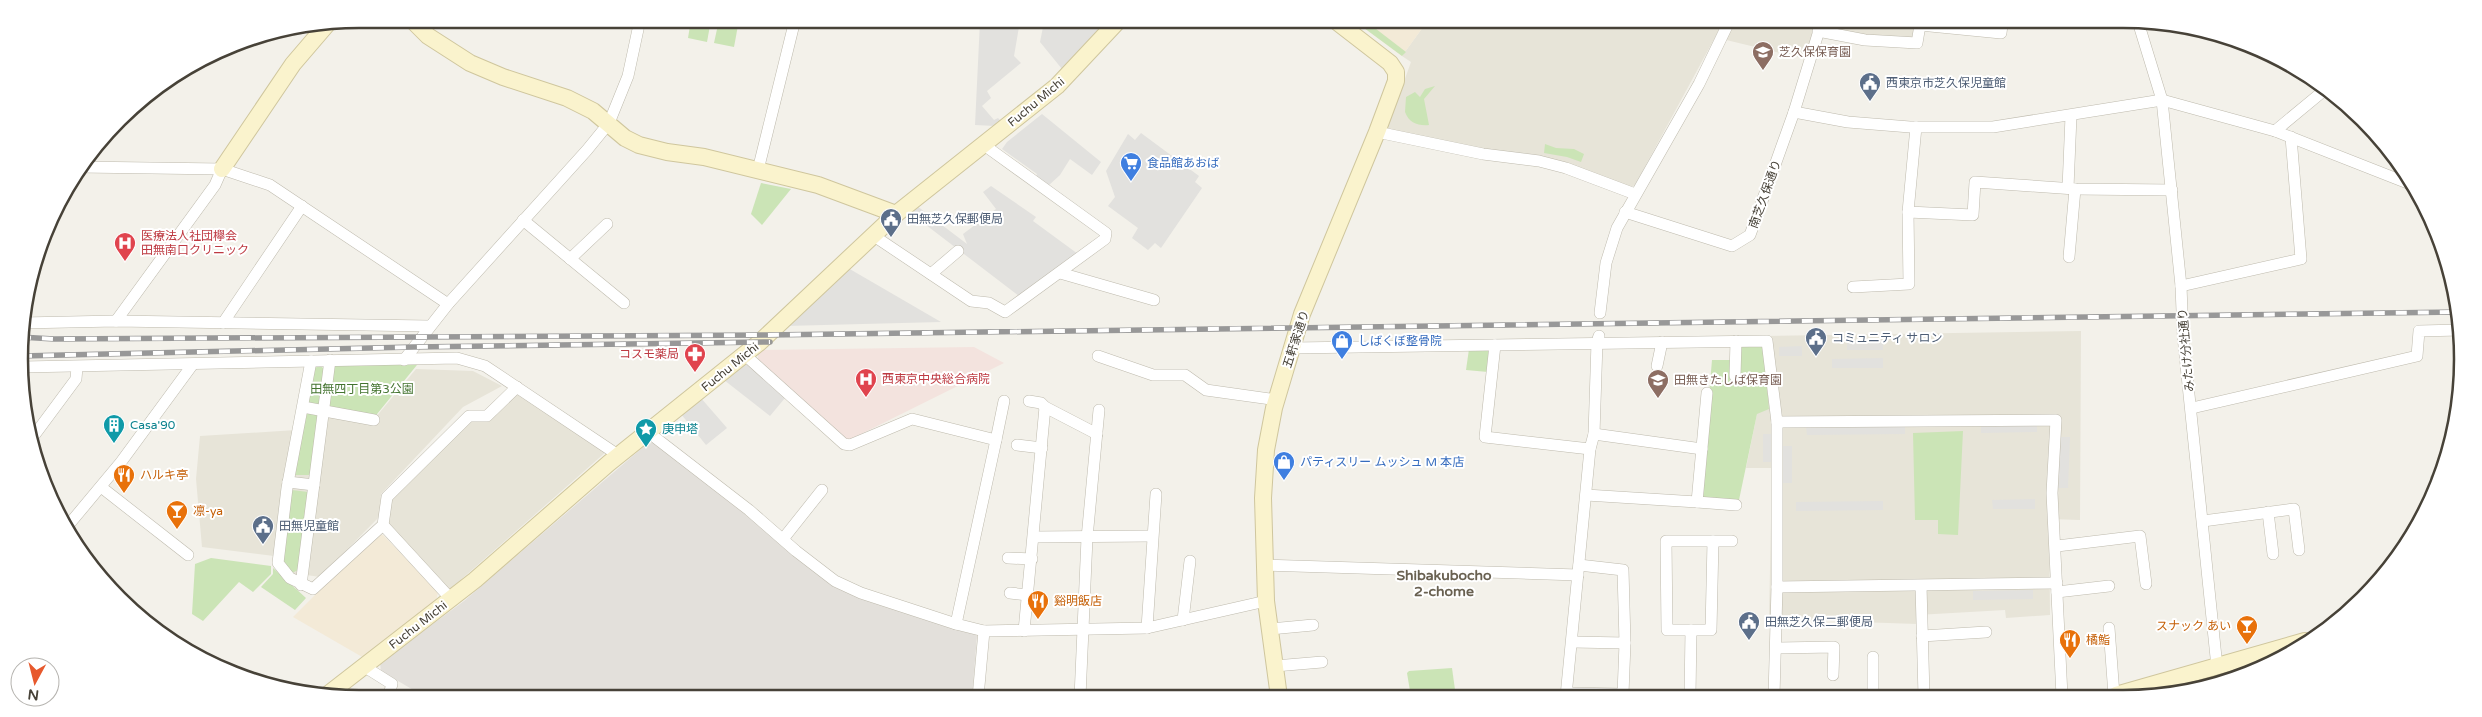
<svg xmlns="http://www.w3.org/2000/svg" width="2482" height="717" font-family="'Varela Round','Noto Sans JP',sans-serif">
<rect width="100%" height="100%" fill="#f3f1ea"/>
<g fill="#e7e4d8">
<path d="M1426,23L2002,25L2001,33L1920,25L1917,43L1819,32L1809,60L1718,38L1719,30L1635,185L1629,188L1389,131L1388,126L1411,62L1402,56Z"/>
<path d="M2081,331L2080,520L2049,519L2050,615L2006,618L2005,610L1917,615V624L1769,619L1772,468H1746L1757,414L1764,336Z"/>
<path d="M416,369L473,371L502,386L463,407L381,494L380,516L320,577L300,574L292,576L274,556L202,547L196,479L200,436L296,430L301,411L370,424Z"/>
<path d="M513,391L607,451L448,591L386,524L390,498L469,417H487Z"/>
</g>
<g fill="#f3ead7">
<path d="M1356,22L1426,23L1402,56Z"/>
<path d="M375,535H383L438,592L436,602L364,658L293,617Z"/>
</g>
<path fill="#e3e0db" d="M655,441L830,583L973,632L977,636L972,697L427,698L381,671L380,663L464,601L642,448Z"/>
<path fill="#f3e3de" d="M974,347L1004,363L847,441L758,359V352L761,350Z"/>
<g fill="#cbe4b6">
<path d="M691,20H711L707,42L688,38Z"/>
<path d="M719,20H739L734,47L714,43Z"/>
<path d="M1356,22H1367L1406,52L1402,56Z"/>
<path d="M1435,86L1424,99L1429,125C1418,126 1409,123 1405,112L1406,97L1415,92L1420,97L1425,89Z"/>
<path d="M1545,144L1556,148L1574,149L1584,154L1581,162L1567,157L1544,153Z"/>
<path d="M761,183L791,189L762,225L751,214Z"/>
<path d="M1738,343L1764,344L1769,409L1757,414L1739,500L1700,498L1712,360H1738Z"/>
<path d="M1469,349H1488L1490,352L1488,372L1466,370Z"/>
<path d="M421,360L373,419L327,410L334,361Z"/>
<path d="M320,366L325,369L320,404L313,406L307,401L314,368Z"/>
<path d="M307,413L319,416L310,475H294Z"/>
<path d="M1963,431L1958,535L1938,534V520H1915L1913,433Z"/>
<path d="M292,490L308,492L298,570L292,573L283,562Z"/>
<path d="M211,558L271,566V574L253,592L239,582L203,621L192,614L195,564Z"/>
<path d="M273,568L306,598L295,610L261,587L273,574Z"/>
<path d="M1452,668L1456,697H1411L1407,673L1409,671Z"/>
</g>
<g fill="#e2e1de">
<path d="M980,21H1088L1100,28L1062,69L1040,42L1043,27L1020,21L1014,56L1021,63L987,91L991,98L982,106L994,120L998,118L1001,121L995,126L975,125Z"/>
<path d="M1042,114L1101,162L1092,175L1070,159L1060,175L1048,186L1036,179L1037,174L1002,149L1007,142Z"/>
<path d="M1141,133L1199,176L1195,182L1202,188L1161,248L1155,243L1148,250L1132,238L1138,228L1108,206L1115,197L1106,171L1128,134L1135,140Z"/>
<path d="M991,186L1036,217L1033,221L1078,254L1019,296L909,212L917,206L967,244L963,234L996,209L983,192Z"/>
<path d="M848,268L941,322L785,326Z"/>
<rect x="1847" y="340" width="36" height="10"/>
<path d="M1802,346V356H1779V347Z"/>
<path d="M1883,358V368H1832V359Z"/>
<path d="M742,365H750L785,398L770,416L724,380Z"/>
<path d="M700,397L727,428L706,445L681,414Z"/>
<path d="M1981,423H2037V432L1981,433Z"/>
<path d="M1905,425V434L1807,435L1806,427Z"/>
<rect x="1763" y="434" width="9" height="28"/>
<path d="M2060,437H2070L2068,488H2058Z"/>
<rect x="1783" y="446" width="9" height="37"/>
<path d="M2035,499V509H1993L1992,500Z"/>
<path d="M1883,501V510L1796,511V502Z"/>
<path d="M2033,590V599L1973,600V591Z"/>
</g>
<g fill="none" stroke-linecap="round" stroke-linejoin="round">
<g stroke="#bebaad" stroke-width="12">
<g id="street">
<path d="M2139,25L2162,100L2181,286L2183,336L2217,667"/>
<path d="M1818,31L1865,40L1917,43L1920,25L2001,33L2002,25"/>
<path d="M1794,112L1848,122L1910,127H1993L2162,100L2275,131L2415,186"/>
<path d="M2275,131L2327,88"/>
<path d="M1377,132L1483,154L1539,161L1566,168L1635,194"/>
<path d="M80,167L222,169L270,185L448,304"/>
<path d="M758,170L795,20"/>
<path d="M2068,188L2071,116"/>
<path d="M1625,212L1732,246L1750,235L1794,112L1821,24"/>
<path d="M1908,212L1973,215L1975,182L2075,189L2172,190"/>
<path d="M523,220L624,303"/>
<path d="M874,236L971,301L989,303L1005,312L1105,239L1106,233L984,145"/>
<path d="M2069,257L2075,189"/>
<path d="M570,259L607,224"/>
<path d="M1060,273L1154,300"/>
<path d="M931,274L958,251"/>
<path d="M2181,286L2301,259L2291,137"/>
<path d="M1853,287L1909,284L1908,212L1916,127"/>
<path d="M1600,313L1606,263L1617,228L1699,84L1728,24"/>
<path d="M116,321L215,185L222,169"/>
<path d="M22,323L116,321L429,326"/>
<path d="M223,323L302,206"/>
<path d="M1495,345L1485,437L1590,449"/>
<path d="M1293,348L1767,341L1777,422L2056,420L2052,493L2062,696"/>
<path d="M745,355L844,444L850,445L912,419L996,440L956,624"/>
<path d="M1098,356L1153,375H1185L1206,390L1277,400"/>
<path d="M404,360L448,304L587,150L609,123L628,76L640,20"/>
<path d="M311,361L287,488L278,563L290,578L313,589L383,525L387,497L469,416H487L517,387"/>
<path d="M1657,366L1662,342"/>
<path d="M23,367L457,358L485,366L618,455"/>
<path d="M1735,376L1736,341"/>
<path d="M1029,401L1041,403L1045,407L1097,434"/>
<path d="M303,407L374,420"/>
<path d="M2192,408L2417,356L2419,331L2460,330"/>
<path d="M648,432L749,510L796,551L835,581L861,593L956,624L984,631L1147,628L1266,601"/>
<path d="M1594,434L1702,449"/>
<path d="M996,440L1004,401"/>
<path d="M30,441L76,379L77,367"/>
<path d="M1017,445L1042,448"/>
<path d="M2436,479V486"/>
<path d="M288,482L314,485"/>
<path d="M101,487L188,555"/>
<path d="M1586,495L1697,502L1707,393"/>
<path d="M1697,502L1736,505"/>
<path d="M2268,512L2273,554"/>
<path d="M2203,521L2294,509L2299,550"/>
<path d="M383,525L451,599"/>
<path d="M66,528L121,462L193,364"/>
<path d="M1034,537L1152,536"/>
<path d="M783,539L822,490"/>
<path d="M1666,541H1713L1711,630H1667Z"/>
<path d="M1713,541H1732"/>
<path d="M2057,546L2140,536L2146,584"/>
<path d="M1008,558L1032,559"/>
<path d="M1265,565L1578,575"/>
<path d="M301,585L330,360"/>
<path d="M1921,586L1924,696"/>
<path d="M1777,587L2057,583"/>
<path d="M2057,592L2109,586"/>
<path d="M1010,593L1028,595"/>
<path d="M1183,620L1190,561"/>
<path d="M1147,628L1156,494"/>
<path d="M2109,628L2114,695"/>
<path d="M1270,629L1313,625"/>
<path d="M1024,631L1045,407"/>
<path d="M1922,636L1986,632"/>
<path d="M1573,642L1625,643"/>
<path d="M1776,648L1834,647L1833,675"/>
<path d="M1275,666L1322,662"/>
<path d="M365,667L392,684L388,698"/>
<path d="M1567,693L1623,694L1625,643L1623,570L1579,565"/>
<path d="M1566,696L1590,449L1594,434L1597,342L1599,336"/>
<path d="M1690,696L1691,630"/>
<path d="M1774,696L1777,587V422"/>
<path d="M1873,696V657"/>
<path d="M978,697L984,631"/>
<path d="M1080,697L1087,538L1099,410"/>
</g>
</g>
<g stroke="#cfc69d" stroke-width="18">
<g id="secondary">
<path d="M411,19L428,36L470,63L503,77L567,98L593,111L625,138L639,145L667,152L704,157L818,185L896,214"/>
<path d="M222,169L293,64L329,22"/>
<path d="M327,695L475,580L609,463L760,342L896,214L1057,86L1118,21"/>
<path d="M2116,695L2305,641"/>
<path d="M1279,697L1266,601L1263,498L1266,450L1274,408L1302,314L1377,132L1396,81V72L1390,63L1337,22"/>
</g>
</g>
<use href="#street" stroke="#fff" stroke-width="11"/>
<use href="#secondary" stroke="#faf3cd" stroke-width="16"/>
<g stroke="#989898" stroke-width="5.5">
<g id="rail">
<path d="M20,337L54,339L768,335L2459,312"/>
<path d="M21,356L413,347L770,342"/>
</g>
</g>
<use href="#rail" stroke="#fff" stroke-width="4" stroke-dasharray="11" stroke-linecap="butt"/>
</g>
<defs>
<g id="school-pin" transform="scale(1.125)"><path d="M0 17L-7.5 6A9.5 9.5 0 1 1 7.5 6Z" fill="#8d6e63" stroke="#fff"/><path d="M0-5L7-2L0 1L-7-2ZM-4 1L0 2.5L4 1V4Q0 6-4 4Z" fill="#fff"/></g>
<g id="civic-pin" transform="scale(1.125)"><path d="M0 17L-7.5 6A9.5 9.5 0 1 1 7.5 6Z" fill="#5c6f8a" stroke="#fff"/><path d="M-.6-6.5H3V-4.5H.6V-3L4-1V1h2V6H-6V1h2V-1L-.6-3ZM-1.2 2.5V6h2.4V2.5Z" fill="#fff"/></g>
<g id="supermarket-pin" transform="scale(1.125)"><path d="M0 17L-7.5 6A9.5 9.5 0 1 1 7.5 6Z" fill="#3f7fe0" stroke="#fff"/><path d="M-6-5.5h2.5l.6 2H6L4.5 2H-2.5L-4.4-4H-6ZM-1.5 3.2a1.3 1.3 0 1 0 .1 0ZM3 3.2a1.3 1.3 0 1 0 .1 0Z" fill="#fff"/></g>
<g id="hospital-pin" transform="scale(1.125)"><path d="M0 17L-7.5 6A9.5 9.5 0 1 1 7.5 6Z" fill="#e0444e" stroke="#fff"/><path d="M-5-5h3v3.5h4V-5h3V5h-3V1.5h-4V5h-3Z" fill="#fff"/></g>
<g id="shop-pin" transform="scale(1.125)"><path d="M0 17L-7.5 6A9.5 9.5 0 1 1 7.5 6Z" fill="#3f7fe0" stroke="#fff"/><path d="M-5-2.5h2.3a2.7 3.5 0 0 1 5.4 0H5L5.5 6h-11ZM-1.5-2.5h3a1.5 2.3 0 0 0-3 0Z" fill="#fff"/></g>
<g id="pharmacy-pin" transform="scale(1.125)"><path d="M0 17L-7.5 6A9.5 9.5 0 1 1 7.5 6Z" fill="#e0444e" stroke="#fff"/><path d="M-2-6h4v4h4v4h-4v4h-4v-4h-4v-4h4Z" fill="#fff"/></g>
<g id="building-pin" transform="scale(1.125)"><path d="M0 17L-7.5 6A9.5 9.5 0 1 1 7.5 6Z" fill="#0f9aa8" stroke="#fff"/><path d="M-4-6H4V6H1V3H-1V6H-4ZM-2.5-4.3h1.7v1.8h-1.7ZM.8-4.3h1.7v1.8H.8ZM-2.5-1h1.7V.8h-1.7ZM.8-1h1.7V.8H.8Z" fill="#fff"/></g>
<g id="sight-pin" transform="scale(1.125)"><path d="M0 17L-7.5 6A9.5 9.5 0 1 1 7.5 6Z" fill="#0f9aa8" stroke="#fff"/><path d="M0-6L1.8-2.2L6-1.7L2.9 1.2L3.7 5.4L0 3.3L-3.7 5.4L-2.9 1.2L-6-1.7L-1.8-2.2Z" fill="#fff"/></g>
<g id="restaurant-pin" transform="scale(1.125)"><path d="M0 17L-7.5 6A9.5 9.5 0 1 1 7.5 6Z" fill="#e8710a" stroke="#fff"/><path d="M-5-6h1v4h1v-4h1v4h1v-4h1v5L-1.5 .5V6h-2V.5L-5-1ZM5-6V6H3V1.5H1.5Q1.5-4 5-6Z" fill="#fff"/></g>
<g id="bar-pin" transform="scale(1.125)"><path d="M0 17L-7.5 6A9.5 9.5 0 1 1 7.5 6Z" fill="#e8710a" stroke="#fff"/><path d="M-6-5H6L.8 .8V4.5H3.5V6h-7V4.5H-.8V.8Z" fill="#fff"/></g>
</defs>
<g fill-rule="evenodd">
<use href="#school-pin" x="1763" y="52"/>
<use href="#civic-pin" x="1870" y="83"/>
<use href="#supermarket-pin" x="1131" y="163"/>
<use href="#civic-pin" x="891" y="219"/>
<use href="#hospital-pin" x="125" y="243"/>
<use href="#civic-pin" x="1816" y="338"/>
<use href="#shop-pin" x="1342" y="341"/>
<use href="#pharmacy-pin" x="695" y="354"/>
<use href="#hospital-pin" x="866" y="379"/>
<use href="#school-pin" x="1658" y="380"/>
<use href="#building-pin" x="114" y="425"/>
<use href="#sight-pin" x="646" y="429"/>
<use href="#shop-pin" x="1284" y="462"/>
<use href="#restaurant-pin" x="124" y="475"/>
<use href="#bar-pin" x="177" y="511"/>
<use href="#civic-pin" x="263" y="526"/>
<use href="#restaurant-pin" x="1038" y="601"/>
<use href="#civic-pin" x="1749" y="622"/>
<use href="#bar-pin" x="2247" y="626"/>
<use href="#restaurant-pin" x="2070" y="640"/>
</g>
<g text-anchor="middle" stroke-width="4" stroke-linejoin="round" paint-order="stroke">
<g font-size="12" fill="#785e54" stroke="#fff" text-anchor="start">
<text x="1779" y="56">芝久保保育園</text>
<text x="1674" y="384">田無きたしば保育園</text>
</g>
<g font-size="12" fill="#4e5e75" stroke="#fff" text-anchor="start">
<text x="1886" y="87">西東京市芝久保児童館</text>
<text x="907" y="223">田無芝久保郵便局</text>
<text x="1832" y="342">コミュニティ サロン</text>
<text x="279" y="530">田無児童館</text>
<text x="1765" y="626">田無芝久保二郵便局</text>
</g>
<g font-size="12" fill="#474238" stroke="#fff">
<text transform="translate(1036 102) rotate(-40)" y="4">Fuchu Michi</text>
<text transform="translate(1765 194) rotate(-70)" y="4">南芝久保通り</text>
<text transform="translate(1296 339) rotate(-72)" y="4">五軒家通り</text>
<text transform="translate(2186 350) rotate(-95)" y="4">みたけ分社通り</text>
<text transform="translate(730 367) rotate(-39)" y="4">Fuchu Michi</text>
<text transform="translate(418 625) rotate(-38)" y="4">Fuchu Michi</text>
</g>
<g font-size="12" fill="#366cbe" stroke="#fff" text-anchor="start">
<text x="1147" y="167">食品館あおば</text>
<text x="1358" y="345">しばくぼ整骨院</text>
<text x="1300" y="466">パティスリー ムッシュ M 本店</text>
</g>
<g font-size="12" fill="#be3a42" stroke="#fff" text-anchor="start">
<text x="141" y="240">医療法人社団欅会<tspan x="141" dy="14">田無南口クリニック</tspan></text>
<text x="679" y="358" text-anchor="end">コスモ薬局</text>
<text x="882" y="383">西東京中央総合病院</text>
</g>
<g font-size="12" fill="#447430" stroke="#fff">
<text x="362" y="393">田無四丁目第3公園</text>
</g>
<g font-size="12" fill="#0d838f" stroke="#fff" text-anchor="start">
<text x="130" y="429">Casa'90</text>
<text x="662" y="433">庚申塔</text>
</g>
<g font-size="12" fill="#c56008" stroke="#fff" text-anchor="start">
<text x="140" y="479">ハルキ亭</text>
<text x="193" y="515">凛-ya</text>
<text x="1054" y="605">谿明飯店</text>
<text x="2231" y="630" text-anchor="end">スナック あい</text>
<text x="2086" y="644">橘鮨</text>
</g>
<g font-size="14" font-weight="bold" fill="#696151" stroke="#fff">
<text x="1444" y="580">Shibakubocho<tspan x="1444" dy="16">2-chome</tspan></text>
</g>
</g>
<path d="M0 0H2482V717H0ZM359 28H2123A331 331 0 0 1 2454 359V359A331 331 0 0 1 2123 690H359A331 331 0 0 1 28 359V359A331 331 0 0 1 359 28Z" fill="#fff" fill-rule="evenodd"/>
<path fill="none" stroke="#474238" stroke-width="2.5" d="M359 28H2123A331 331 0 0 1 2454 359V359A331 331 0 0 1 2123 690H359A331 331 0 0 1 28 359V359A331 331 0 0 1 359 28Z"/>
<g transform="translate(35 682) rotate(187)"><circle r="24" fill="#ffffff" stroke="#b5b3af"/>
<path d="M0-4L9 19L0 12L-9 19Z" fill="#e7592d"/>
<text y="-8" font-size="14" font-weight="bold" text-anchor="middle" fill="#474238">N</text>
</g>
</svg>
